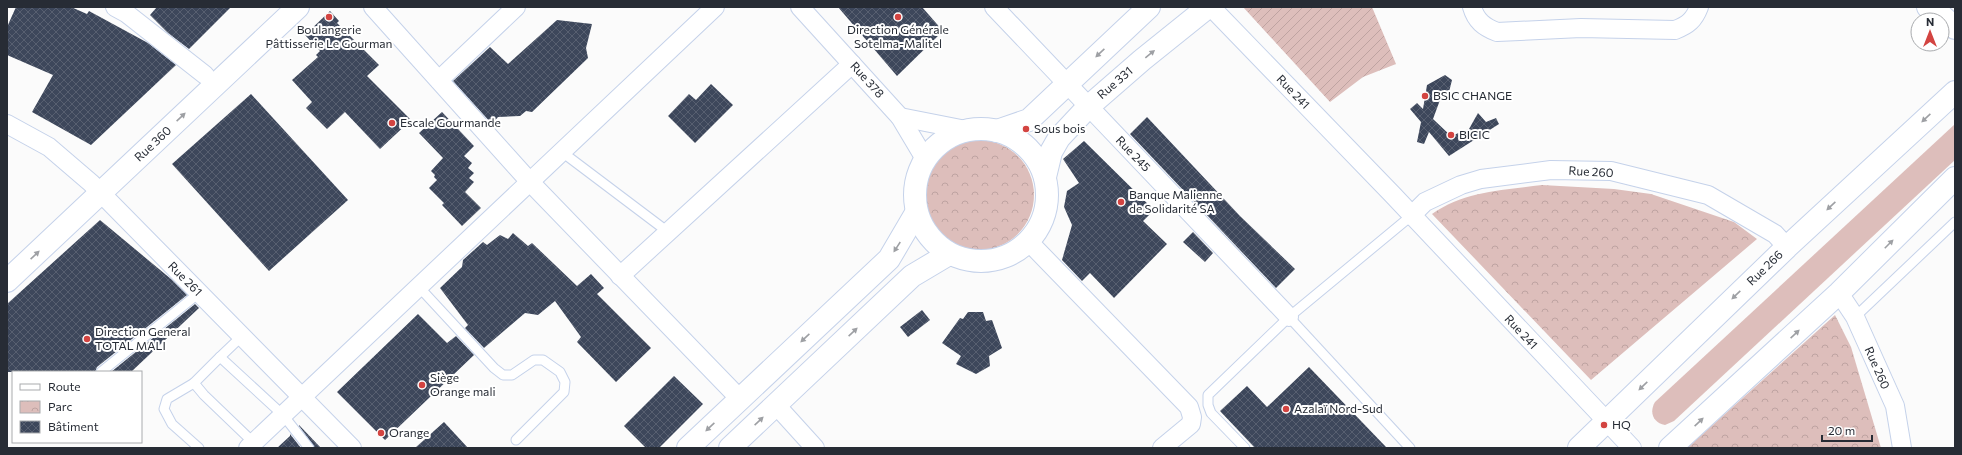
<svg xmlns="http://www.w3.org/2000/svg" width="1962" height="455" font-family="Commissioner,sans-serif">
<defs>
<pattern id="park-crowns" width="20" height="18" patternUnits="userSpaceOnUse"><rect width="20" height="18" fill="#ddbebb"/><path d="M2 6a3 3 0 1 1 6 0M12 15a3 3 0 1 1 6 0" fill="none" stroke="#bea3a1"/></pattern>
<pattern id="garden-furrows" width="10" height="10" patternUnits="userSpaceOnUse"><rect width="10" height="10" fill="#ddbebb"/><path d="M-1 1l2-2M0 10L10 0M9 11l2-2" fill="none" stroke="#bea3a1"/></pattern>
<pattern id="building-cross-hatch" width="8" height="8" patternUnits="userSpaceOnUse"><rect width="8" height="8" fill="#3d475b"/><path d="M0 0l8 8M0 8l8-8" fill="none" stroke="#575f70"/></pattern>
</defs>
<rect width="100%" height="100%" fill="#fbfbfb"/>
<path fill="#ddbebb" d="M1955,124V160L1674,421L1665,425C1653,423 1649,412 1655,402Z"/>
<g fill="url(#park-crowns)">
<circle cx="979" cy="195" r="55"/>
<path d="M1542,185L1614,189L1651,194L1734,222L1757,239L1591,380L1432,214C1464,191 1504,190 1542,185Z"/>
<path d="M1835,315L1851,347L1881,448H1687Z"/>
</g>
<path fill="url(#garden-furrows)" d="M1243,7H1372L1396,64L1363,77L1330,102Z"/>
<g fill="url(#building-cross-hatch)">
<path d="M16,7H71L87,14L89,11L148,43L176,65L91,145L32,112L53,75L7,55V27Z"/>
<path d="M157,7H231L189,49L168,33L150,15Z"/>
<path d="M838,7H922L943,31L897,76Z"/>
<path d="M330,11L339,21L337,23L379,65L367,76L411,120L380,149L345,112L327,129L306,108L312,102L292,80L318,57L316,55L320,51L305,35Z"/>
<path d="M557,20L592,24L586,48L588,58L532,112L526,111L520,116L498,117L492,124L453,81L490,47L508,64Z"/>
<path d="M1445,75L1452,80L1448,96L1440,100L1433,119L1451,136L1469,129L1478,113L1486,122L1496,118L1499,124L1449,156L1429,132L1424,144L1417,142L1421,122L1410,109L1417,103L1423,109L1427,85Z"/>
<path d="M711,84L733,105L695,143L668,116L689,94L696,100Z"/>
<path d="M251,94L348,200L269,271L172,164Z"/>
<path d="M442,112L474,146L464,156L472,163L468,168L474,173L469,178L474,182L465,192L481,208L462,226L442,205L444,203L429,188L437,180L434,177L435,175L431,171L443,158L419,133Z"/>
<path d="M1147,117L1240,216L1295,269L1276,288L1130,134Z"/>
<path d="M1084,141L1154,210L1143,221L1167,244L1114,298L1090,273L1082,281L1062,260L1072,225L1064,207L1067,191L1079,183L1063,159Z"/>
<path d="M100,220L171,279L187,295L97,367L95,372H7V304Z"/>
<path d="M1193,232L1213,253L1205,262L1183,242Z"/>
<path d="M513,233L528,246L532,243L577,286L591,274L604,288L597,294L651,348L616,382L577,342L581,337L555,301L538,315L525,313L484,348L465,328L468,325L440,288L462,267L463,260L483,242L487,245L500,235L508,239Z"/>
<path d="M195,304L199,308L131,372H111Z"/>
<path d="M922,310L930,320L908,337L900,327Z"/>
<path d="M968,312H983L986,321L992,320L1002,348L989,356L990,366L976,374L956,364L961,356L942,343L960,318L963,319Z"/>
<path d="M418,314L447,343L456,336L474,355L385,440L337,392Z"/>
<path d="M1309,367L1387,448H1255L1220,411L1247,386L1267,407Z"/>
<path d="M674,376L703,404L659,448H646L624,426Z"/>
<path d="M444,422L468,448H415Z"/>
<path d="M299,426V425L321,448H315Z"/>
<path d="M290,434L301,448H277L290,436Z"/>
</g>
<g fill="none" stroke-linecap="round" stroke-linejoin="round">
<g stroke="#c5d2ea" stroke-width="11">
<g id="service">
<path d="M562,152L668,232"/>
<path d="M419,287L494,368L503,375H512L534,360H543L560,372L565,382L564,392L516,440"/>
<path d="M1289,317L1410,448"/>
<path d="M1855,317L1955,222"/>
<path d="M242,336L220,357L283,415L309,448"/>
<path d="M220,357L194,383L204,395L254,443"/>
<path d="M101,372L199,293"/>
<path d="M194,383L167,399L164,409L172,424L199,448"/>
<path d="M1245,448L1211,413L1208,405V395L1289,317L1411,216"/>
</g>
</g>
<g stroke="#c5d2ea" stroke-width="20">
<g id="minor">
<path d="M115,7L126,13L205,75"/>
<path d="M373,7L530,182L740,399"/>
<path d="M800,7L900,117L925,159"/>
<path d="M994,7L1289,317"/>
<path d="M1211,7L1392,194L1632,448"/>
<path d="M1472,7C1476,21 1484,27 1497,32L1581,28L1675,30C1688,25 1694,20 1699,7"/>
<path d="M439,80L516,7"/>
<path d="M900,117L966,130"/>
<path d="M7,124L49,147L91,183L352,448"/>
<path d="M1411,216L1425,202L1461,185L1481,179L1551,170L1611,171L1708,195L1775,234L1787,247"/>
<path d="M1029,242L1189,407L1192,417L1191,424L1162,448"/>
<path d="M620,276L852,64"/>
<path d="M1839,293L1855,317L1895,406L1902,448"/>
<path d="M776,405L815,448"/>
<path d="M248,448L715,7"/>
</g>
</g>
<g stroke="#c5d2ea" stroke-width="24">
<g id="tertiary">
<path d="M1928,7L1942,16L1955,28"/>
<circle cx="981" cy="195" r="66"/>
<path d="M997,131L1029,120L1149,7"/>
<path d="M1045,177L1051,152L1059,138L1088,107L1142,60L1208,7"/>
<path d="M688,448L889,259L916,213"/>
<path d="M730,448L912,276L949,254"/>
</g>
</g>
<g stroke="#c5d2ea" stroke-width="24">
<g id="secondary">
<path d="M7,281L298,7"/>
<path d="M1579,448L1787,247L1955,92"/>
<path d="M1670,448L1839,293L1955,178"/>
</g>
</g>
<use href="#service" stroke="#fff" stroke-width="9"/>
<use href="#minor" stroke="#fff" stroke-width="18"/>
<use href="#tertiary" stroke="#fff" stroke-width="22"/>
<use href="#secondary" stroke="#fff" stroke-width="22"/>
</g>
<defs><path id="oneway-solid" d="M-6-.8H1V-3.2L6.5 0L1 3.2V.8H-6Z"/></defs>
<g fill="#9ea0a4">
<use href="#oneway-solid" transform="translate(1100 53) rotate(137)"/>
<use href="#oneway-solid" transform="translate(1150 54) rotate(-39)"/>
<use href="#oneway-solid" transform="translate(181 117) rotate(-43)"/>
<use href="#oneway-solid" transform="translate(1926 118) rotate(137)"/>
<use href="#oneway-solid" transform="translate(1831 206) rotate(137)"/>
<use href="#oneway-solid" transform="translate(1889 244) rotate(-45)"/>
<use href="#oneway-solid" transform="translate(897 247) rotate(123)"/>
<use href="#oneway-solid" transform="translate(35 255) rotate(-43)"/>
<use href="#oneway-solid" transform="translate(1736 295) rotate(136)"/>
<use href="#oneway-solid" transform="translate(853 332) rotate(-43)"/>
<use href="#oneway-solid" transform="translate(1795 334) rotate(-43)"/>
<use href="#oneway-solid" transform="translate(805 338) rotate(137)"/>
<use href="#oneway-solid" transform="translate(1643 386) rotate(136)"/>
<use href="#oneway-solid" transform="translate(759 421) rotate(-43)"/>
<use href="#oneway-solid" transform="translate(1699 422) rotate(-43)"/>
<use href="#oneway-solid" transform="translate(710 427) rotate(137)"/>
</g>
<g fill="#d34441" stroke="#fff" stroke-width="1.5">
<circle cx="329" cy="17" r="4"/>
<circle cx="898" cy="17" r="4"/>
<circle cx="1425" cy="96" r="4"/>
<circle cx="392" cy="123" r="4"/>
<circle cx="1026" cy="129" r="4"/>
<circle cx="1451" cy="135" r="4"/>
<circle cx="1121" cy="202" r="4"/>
<circle cx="87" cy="339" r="4"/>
<circle cx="422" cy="385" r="4"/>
<circle cx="1286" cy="409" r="4"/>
<circle cx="1604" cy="425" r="4"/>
<circle cx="381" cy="433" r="4"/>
</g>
<g text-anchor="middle" stroke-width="4" stroke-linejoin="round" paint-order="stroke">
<g font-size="12" fill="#272c35" stroke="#fff" text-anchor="start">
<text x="329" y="34" text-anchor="middle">Boulangerie<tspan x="329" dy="14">Pâttisserie Le Gourman</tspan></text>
<text x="898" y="34" text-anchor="middle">Direction Générale<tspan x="898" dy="14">Sotelma-Malitel</tspan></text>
<text x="1433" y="100">BSIC CHANGE</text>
<text x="400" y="127">Escale Gourmande</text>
<text x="1034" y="133">Sous bois</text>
<text x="1459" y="139">BICIC</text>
<text x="1129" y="199">Banque Malienne<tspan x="1129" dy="14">de Solidarité SA</tspan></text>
<text x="95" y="336">Direction General<tspan x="95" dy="14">TOTAL MALI</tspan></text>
<text x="430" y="382">Siège<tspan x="430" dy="14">Orange mali</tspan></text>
<text x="1294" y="413">Azalaï Nord-Sud</text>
<text x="1612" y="429">HQ</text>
<text x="389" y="437">Orange</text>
</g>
<g font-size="12" fill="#272c35" stroke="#fff">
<text transform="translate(867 80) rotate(48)" y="4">Rue 378</text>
<text transform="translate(1115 83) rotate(-41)" y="4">Rue 331</text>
<text transform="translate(1293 92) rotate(46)" y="4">Rue 241</text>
<text transform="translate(153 144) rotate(-43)" y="4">Rue 360</text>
<text transform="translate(1133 154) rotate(46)" y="4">Rue 245</text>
<text transform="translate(1591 172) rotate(3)" y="4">Rue 260</text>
<text transform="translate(1765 268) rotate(-44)" y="4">Rue 266</text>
<text transform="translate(185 279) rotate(45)" y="4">Rue 261</text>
<text transform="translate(1521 332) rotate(47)" y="4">Rue 241</text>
<text transform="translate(1877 368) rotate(66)" y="4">Rue 260</text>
</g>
</g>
<rect width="1962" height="455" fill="none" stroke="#272c35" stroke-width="16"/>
<rect x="12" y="371" width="130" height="72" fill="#ffffff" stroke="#a9abae"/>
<rect x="20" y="384" width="20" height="6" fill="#ffffff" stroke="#a9abae"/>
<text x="48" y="391" font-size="12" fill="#272c35">Route</text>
<rect x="20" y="401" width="20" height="12" fill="url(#park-crowns)" stroke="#a9abae"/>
<text x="48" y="411" font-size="12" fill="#272c35">Parc</text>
<rect x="20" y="421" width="20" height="12" fill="url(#building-cross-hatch)" stroke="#a9abae"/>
<text x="48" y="431" font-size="12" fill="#272c35">Bâtiment</text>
<g transform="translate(1930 32)"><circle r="19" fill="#ffffff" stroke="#a9abae"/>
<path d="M0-3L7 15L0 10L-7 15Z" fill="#d34441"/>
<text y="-6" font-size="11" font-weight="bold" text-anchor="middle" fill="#272c35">N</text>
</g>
<path d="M1822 435v6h50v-6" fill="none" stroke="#272c35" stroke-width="2"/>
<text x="1828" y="435" font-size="12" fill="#272c35" stroke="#ffffff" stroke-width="3" paint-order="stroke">20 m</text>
</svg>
